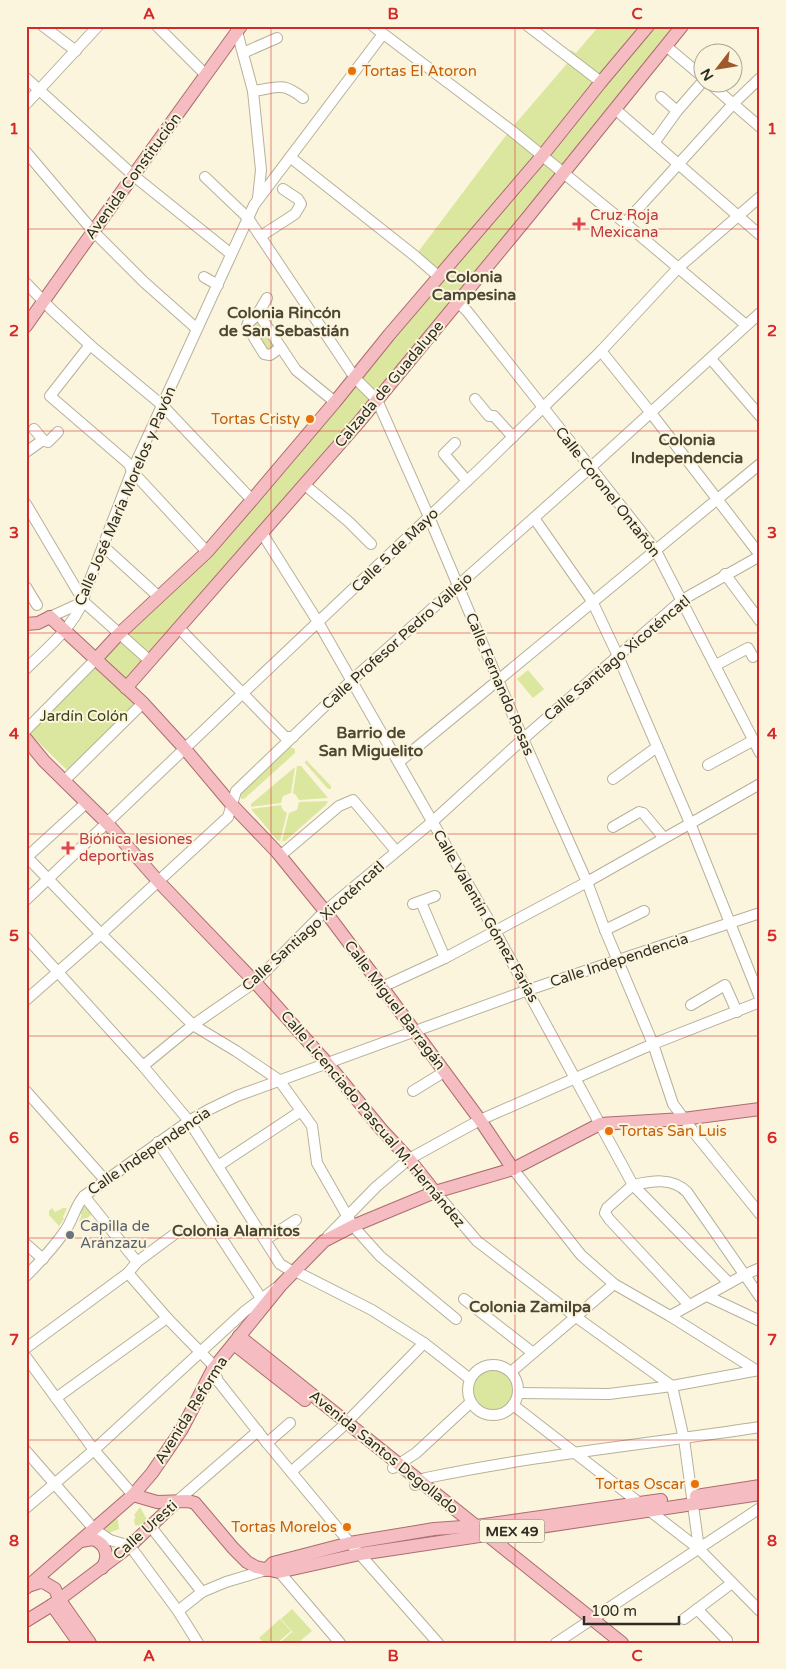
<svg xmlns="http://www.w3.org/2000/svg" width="786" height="1669" font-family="'Varela Round',sans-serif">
<rect width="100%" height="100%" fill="#fcf5dd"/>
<g fill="#dbe69f">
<path d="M599,26H643L601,80L569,55L571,50L576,53Z"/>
<path d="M652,26H678L562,169L262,527L122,683L99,661L210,555L438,276L415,256L510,130L571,59L601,82Z"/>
<path d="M258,319L274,345L266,351L250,322Z"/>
<path d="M95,664L136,704L69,772L28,732Z"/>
<path d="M528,670L544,689L533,698L517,679Z"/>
<path d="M290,747L295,749V753L244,799H241L240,794Z"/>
<path d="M306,760L331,786V789H328L305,763Z"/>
<path d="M297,766H301L328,798L299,800L296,795L293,793Z"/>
<path d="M295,767L291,793L283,796L281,803L251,807V804Z"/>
<path d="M328,801L326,805L285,841H282L289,813L297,810L299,802Z"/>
<path d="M281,805L283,810L287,813L280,841L277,840L251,809Z"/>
<path d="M83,1205H85L92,1214L81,1223L79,1221L82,1215L77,1211Z"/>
<path d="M52,1208L55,1212L63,1208H67L63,1217L64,1219L59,1226L49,1215V1211Z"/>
<circle cx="493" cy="1389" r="22"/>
<path d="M140,1507L147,1520L142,1526L135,1525L134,1519L136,1518L134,1515Z"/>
<path d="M115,1517L118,1520L119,1529L109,1533L103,1528Z"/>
<path d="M292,1609L312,1631L300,1641L301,1643H280L292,1632L298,1638L281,1619Z"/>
<path d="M280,1619L291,1631L277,1643H264L259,1638Z"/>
</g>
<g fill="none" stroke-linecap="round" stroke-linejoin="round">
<g stroke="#b7b19a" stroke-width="12">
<g id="minor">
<path d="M43,26L76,51"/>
<path d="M157,26L206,75"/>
<path d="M373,26L512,131L625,223L746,325"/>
<path d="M528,26L601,82"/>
<path d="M236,28L253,91L261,170L258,198"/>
<path d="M666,46L704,78"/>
<path d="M243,53L277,38"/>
<path d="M26,78L134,176L231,254"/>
<path d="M708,82L760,127"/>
<path d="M253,91C278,88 281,81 303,98"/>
<path d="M661,97L677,111"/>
<path d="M26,104L98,26"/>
<path d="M615,109L760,235"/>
<path d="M654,143L677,111L704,80"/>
<path d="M26,152L93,231L144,282L197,329"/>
<path d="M290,157L415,256L438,276"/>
<path d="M205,177L248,218L355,378L377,400L429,517L523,739L587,882L605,930L653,1044L673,1104L696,1135L760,1214"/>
<path d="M625,223L733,104L760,78"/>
<path d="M261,236L295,214L301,204L298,199L283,189"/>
<path d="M204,277L218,285"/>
<path d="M26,283L52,310L90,345L162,405L252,500"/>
<path d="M267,298L257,315L248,323L247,326L264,354L270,355L280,348"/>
<path d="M458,302L467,311L655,549L760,753"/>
<path d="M257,315L260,316L296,370L335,402"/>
<path d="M90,345L50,396L129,464L132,471L207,552"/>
<path d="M601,351L651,413L760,555"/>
<path d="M711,359L760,416"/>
<path d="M475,399L489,416H494L513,437"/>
<path d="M34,429L43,440"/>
<path d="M43,440L48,442L58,432"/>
<path d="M455,443L444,454L467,481"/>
<path d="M26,452L43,440"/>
<path d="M305,485L349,522L371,544"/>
<path d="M26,504L84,602L150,661"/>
<path d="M534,518L592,601L618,656L690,823L760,998"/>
<path d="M262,533L318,622L495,931L633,1185L729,1283"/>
<path d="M103,546L159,597"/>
<path d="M725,574L760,621"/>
<path d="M26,587L37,605"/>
<path d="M50,617L83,602"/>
<path d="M179,628L285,737H293"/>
<path d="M716,665L748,648L753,657"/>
<path d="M26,669C49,646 80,622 86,590L132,471L254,205L383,34"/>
<path d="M26,730L96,659"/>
<path d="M399,762L760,464"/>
<path d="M708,765L754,740"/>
<path d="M613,779L657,747"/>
<path d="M64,781L143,703"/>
<path d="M613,827L639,812L643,813L664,838"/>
<path d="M26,856L101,934L193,1025L236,1051L279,1080L312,1126L317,1163L353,1226L380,1256L456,1319"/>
<path d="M280,856L339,806L353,800L396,851"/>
<path d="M27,857L86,803"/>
<path d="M26,900L243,693L485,464L601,351L678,268L760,197"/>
<path d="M421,902L445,958"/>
<path d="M413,904L435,896"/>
<path d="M605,930L644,911"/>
<path d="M26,937L143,1066L189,1121L280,1264L290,1270L295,1271L372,1310L424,1343L470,1379"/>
<path d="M382,987L445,958L587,882L760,784"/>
<path d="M26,1000L101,934L228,817L236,791L352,680L591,467L760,313"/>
<path d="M691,1005L725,985L737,1012"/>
<path d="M143,1066L193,1025L255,982L325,911L432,822L523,739L682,600L760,556"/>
<path d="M26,1091L105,1180"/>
<path d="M413,1091L444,1072"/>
<path d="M158,1142L261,1298"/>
<path d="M218,1166L301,1111"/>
<path d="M513,1169L581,1255L614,1284L670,1316L756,1370"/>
<path d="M633,1185C652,1181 672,1177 687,1192L760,1297"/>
<path d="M633,1185L607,1208L605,1213L609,1219L689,1305"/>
<path d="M435,1192L477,1241L576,1317L672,1386L684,1439L699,1549"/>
<path d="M84,1196L137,1262"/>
<path d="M328,1236L376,1187L409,1159L480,1120L653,1044L760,1002"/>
<path d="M265,1240L296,1220"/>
<path d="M26,1244L43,1259"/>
<path d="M128,1273L168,1319L211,1363L218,1381L267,1443L350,1543L438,1643"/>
<path d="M26,1276C40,1262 54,1247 65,1231C73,1220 75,1206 84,1196L189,1121L208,1110L237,1096L528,990L760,913"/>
<path d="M707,1296L760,1321"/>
<path d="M464,1299L533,1353"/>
<path d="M670,1316L744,1275L760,1268"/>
<path d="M26,1348L128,1273L137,1262L176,1233"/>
<path d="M26,1357L94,1450L133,1495"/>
<circle cx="493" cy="1390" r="25"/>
<path d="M511,1372L614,1284"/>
<path d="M518,1393L609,1394L672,1386L759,1370"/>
<path d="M56,1398L167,1318"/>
<path d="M513,1405L699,1549L760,1611"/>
<path d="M267,1443L290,1423"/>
<path d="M26,1451L94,1529L110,1540L130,1546L178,1611L198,1643"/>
<path d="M393,1468L416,1453L471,1402"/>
<path d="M291,1472L341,1428L424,1343"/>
<path d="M415,1485L420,1480L426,1478C536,1455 649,1444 760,1427"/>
<path d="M176,1502L258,1431"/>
<path d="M26,1508L94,1450L245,1311L276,1288"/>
<path d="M151,1527L202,1592"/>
<path d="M276,1568L340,1643"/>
<path d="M697,1609L727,1640"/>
<path d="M178,1611L202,1592L226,1582L266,1570"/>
<path d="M684,1619L732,1583"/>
<path d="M556,1643L760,1508"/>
</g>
</g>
<g stroke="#ac6d6f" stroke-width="14">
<g id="major">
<path d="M26,326C97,225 169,126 241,26"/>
<path d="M50,617L143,703L185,749L232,805L277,852L325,911L382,987L480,1120L513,1169"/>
<path d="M26,624L38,623L50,617"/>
<path d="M96,659L119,634L207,552L252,500L335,402L389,335L542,156L601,82L648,26"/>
<path d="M126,688L359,422L528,217L682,26"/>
<path d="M26,739L44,761L107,823L158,881L255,982L327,1063L381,1129L409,1159L435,1192"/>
<path d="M239,1336L622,1643"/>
<path d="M234,1344L305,1400"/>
<path d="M133,1495L157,1502L188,1501L195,1503L233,1548L247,1562L256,1567L279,1572L360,1554L760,1494"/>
<path d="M696,1496L760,1486"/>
<path d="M81,1541L93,1539C106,1544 110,1556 102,1568"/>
<path d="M266,1570L273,1563L350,1543L434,1529L477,1526L661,1500"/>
<path d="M31,1585L40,1582L45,1583L55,1589L59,1599L90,1643"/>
<path d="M26,1588L133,1495L152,1473L182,1429L213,1369L281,1285L324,1241L353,1226L435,1192L513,1169L600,1124L683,1119L760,1109"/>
<path d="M52,1605L79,1643"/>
<path d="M26,1621L52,1605L130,1546L176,1502"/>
</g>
</g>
<use href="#minor" stroke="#fff" stroke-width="10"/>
<use href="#major" stroke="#f5bcc1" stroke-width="12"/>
</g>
<path fill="none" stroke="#d62828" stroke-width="1" stroke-opacity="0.55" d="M271,26V1643M515,26V1643M26,229H760M26,431H760M26,633H760M26,834H760M26,1036H760M26,1238H760M26,1440H760"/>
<g fill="#e8710a" stroke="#fcf5dd" stroke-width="2">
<circle cx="352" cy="71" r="5"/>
<circle cx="310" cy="419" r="5"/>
<circle cx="609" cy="1131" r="5"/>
<circle cx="695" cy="1484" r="5"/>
<circle cx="347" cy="1527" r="5"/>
</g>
<g fill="#e0444e" stroke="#fcf5dd" stroke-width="2">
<path d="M576.5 216.5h5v5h5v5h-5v5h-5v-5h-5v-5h5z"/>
<path d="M65.5 840.5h5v5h5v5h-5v5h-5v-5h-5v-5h5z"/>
</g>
<circle fill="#6b7280" stroke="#fcf5dd" stroke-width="2" cx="70" cy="1235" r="5"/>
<g text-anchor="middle" stroke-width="4" stroke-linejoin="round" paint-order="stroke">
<rect fill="#fcf5dd" stroke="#6d695c" stroke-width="1" x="479.5" y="1519.5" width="65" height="23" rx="4"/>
<g font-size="14" font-weight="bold" fill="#302d24">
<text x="512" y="1536">MEX 49</text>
</g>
<g font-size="15" fill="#c56008" stroke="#fcf5dd" text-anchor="end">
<text x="362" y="76" text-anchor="start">Tortas El Atoron</text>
<text x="300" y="424">Tortas Cristy</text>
<text x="619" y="1136" text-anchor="start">Tortas San Luis</text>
<text x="685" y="1489">Tortas Oscar</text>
<text x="337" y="1532">Tortas Morelos</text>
</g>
<g font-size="15" fill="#302d24" stroke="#fcf5dd">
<text transform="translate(133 176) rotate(-54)" y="5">Avenida Constitución</text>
<text transform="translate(389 384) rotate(-50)" y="5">Calzada de Guadalupe</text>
<text transform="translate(608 492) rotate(52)" y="5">Calle Coronel Ontañón</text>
<text transform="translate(125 496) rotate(-67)" y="5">Calle José María Morelos y Pavón</text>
<text transform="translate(395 550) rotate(-44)" y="5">Calle 5 de Mayo</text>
<text transform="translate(397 641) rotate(-42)" y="5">Calle Profesor Pedro Vallejo</text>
<text transform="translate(617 658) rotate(-40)" y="5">Calle Santiago Xicoténcatl</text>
<text transform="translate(500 684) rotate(67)" y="5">Calle Fernando Rosas</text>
<text transform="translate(486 916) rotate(60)" y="5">Calle Valentín Gómez Farías</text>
<text transform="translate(313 926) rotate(-42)" y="5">Calle Santiago Xicoténcatl</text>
<text transform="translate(619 960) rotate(-18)" y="5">Calle Independencia</text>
<text transform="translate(395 1005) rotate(53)" y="5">Calle Miguel Barragán</text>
<text transform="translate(373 1119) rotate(50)" y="5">Calle Licenciado Pascual M. Hernández</text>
<text transform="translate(149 1151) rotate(-34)" y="5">Calle Independencia</text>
<text transform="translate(191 1410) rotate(-58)" y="5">Avenida Reforma</text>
<text transform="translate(384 1452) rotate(39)" y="5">Avenida Santos Degollado</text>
<text transform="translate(145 1530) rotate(-42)" y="5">Calle Uresti</text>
</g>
<g font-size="15" fill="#be3a42" stroke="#fcf5dd" text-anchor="start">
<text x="590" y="220">Cruz Roja<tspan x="590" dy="17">Mexicana</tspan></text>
<text x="79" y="844">Biónica lesiones<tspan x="79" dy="17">deportivas</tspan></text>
</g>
<g font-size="15" fill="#393f14" stroke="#fcf5dd">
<text x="84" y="721">Jardín Colón</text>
</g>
<g font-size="15" fill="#5b616d" stroke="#fcf5dd" text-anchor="start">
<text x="80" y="1231">Capilla de<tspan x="80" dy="17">Aránzazu</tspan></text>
</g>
<g font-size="16" font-weight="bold" fill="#4c4632" stroke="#fcf5dd">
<text x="474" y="282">Colonia<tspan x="474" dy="18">Campesina</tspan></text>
<text x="284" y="318">Colonia Rincón<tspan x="284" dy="18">de San Sebastián</tspan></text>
<text x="687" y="445">Colonia<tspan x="687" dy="18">Independencia</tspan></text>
<text x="371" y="738">Barrio de<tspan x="371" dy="18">San Miguelito</tspan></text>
<text x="236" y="1236">Colonia Alamitos</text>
<text x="530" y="1312">Colonia Zamilpa</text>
</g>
</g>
<rect width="786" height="1669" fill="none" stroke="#fcf5dd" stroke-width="55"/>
<g transform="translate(718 68) rotate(239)"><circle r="24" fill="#fcf5dd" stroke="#aaa593"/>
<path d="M0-4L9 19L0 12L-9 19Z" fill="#9e5a2b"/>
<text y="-8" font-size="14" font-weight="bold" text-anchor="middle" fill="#302d24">N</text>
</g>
<path d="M584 1616v8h95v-8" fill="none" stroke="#302d24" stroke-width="2.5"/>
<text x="591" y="1616" font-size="15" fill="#302d24" stroke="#fcf5dd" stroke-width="4" paint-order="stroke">100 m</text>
<rect x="28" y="28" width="730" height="1614" fill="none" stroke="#d62828" stroke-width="2"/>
<g font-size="16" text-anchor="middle" font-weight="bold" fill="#d62828">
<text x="149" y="19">A</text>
<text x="393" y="19">B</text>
<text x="637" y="19">C</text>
<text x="14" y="134">1</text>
<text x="772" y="134">1</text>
<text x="14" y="336">2</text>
<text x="772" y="336">2</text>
<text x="14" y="538">3</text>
<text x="772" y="538">3</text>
<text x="14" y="739">4</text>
<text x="772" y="739">4</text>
<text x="14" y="941">5</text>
<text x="772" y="941">5</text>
<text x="14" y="1143">6</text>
<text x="772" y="1143">6</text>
<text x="14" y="1345">7</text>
<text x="772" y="1345">7</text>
<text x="14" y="1546">8</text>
<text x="772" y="1546">8</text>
<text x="149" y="1661">A</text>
<text x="393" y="1661">B</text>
<text x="637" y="1661">C</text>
</g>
</svg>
